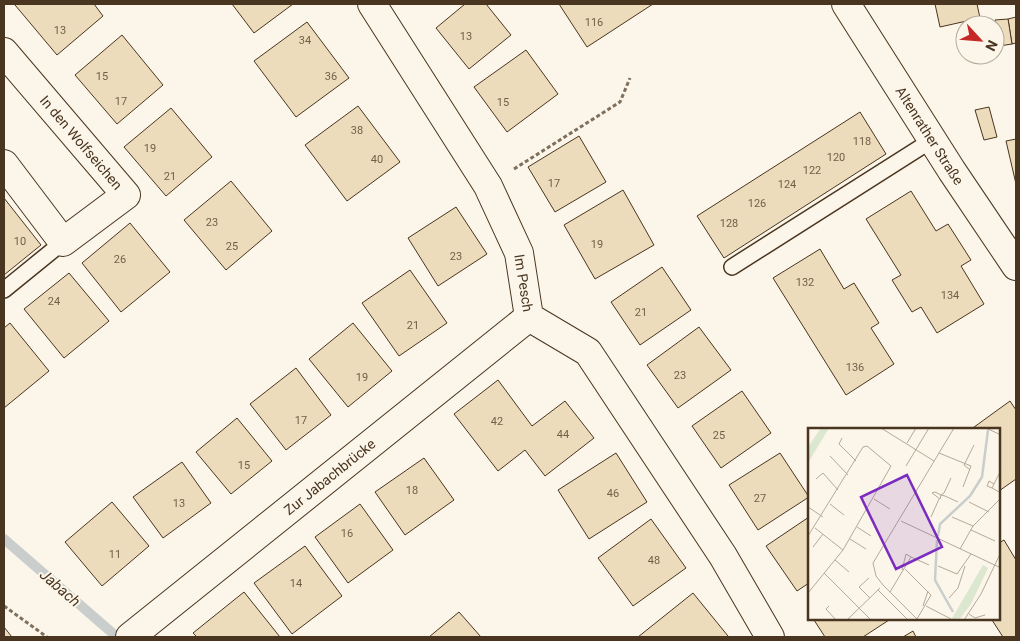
<svg xmlns="http://www.w3.org/2000/svg" width="1020" height="641" font-family="Roboto,sans-serif">
<rect width="100%" height="100%" fill="#fbf6e9"/>
<g fill="none" stroke-linecap="round" stroke-linejoin="round">
<path stroke="#c9cecd" stroke-width="10" d="M4,539L117,637"/>
</g>
<g fill="#ecdcbc" stroke="#4a3520">
<path d="M17,4H94L103,16L57,55L15,5Z"/>
<path d="M232,4H293L254,33Z"/>
<path d="M465,4H486L511,35L469,69L436,28Z"/>
<path d="M559,4H653L587,47Z"/>
<path d="M935,4H977L980,18L940,27Z"/>
<path d="M1016,17V43L1012,44L1008,19Z"/>
<path d="M1008,19L1012,44L999,46L995,20Z"/>
<path d="M307,22L349,78L296,117L254,61Z"/>
<path d="M122,35L163,85L117,124L75,75Z"/>
<path d="M526,50L558,94L507,132L474,87Z"/>
<path d="M358,106L400,162L347,201L305,145Z"/>
<path d="M989,107L997,137L984,140L975,110Z"/>
<path d="M171,108L212,157L166,196L124,147Z"/>
<path d="M860,112L886,154L724,258L697,216Z"/>
<path d="M579,136L606,182L555,212L528,167Z"/>
<path d="M1016,139V184L1006,141Z"/>
<path d="M231,181L272,231L226,270L184,220Z"/>
<path d="M623,190L654,245L595,279L564,225Z"/>
<path d="M911,191L936,231L948,224L971,260L961,266L984,304L937,333L921,307L912,312L892,280L901,275L866,219Z"/>
<path d="M4,198L41,245L4,275Z"/>
<path d="M456,207L487,254L438,286L408,238Z"/>
<path d="M130,223L170,272L121,312L82,263Z"/>
<path d="M820,249L844,289L854,283L879,323L871,328L894,364L846,395L773,278Z"/>
<path d="M662,267L691,310L640,345L611,302Z"/>
<path d="M410,270L447,323L399,356L362,303Z"/>
<path d="M69,273L109,321L64,358L24,309Z"/>
<path d="M10,323L49,371L4,408V328Z"/>
<path d="M353,323L392,371L348,407L309,359Z"/>
<path d="M699,327L731,370L678,408L647,365Z"/>
<path d="M296,368L331,415L286,450L250,404Z"/>
<path d="M498,380L532,426L565,401L594,438L545,476L525,450L498,471L454,414Z"/>
<path d="M742,391L771,433L721,468L692,426Z"/>
<path d="M1010,401L1016,410V479L999,491V430H970Z"/>
<path d="M237,418L272,461L231,494L196,452Z"/>
<path d="M616,453L647,502L589,539L558,490Z"/>
<path d="M780,453L809,497L758,530L729,485Z"/>
<path d="M424,458L454,500L405,535L375,492Z"/>
<path d="M182,462L211,503L163,538L133,497Z"/>
<path d="M112,502L149,546L102,586L65,542Z"/>
<path d="M360,504L393,550L348,583L315,537Z"/>
<path d="M809,517V583L797,591L766,546Z"/>
<path d="M651,519L686,568L633,606L598,558Z"/>
<path d="M1004,540L1016,560V637H1003L992,620H999V543Z"/>
<path d="M305,546L342,596L292,634L254,583Z"/>
<path d="M244,592L280,637H197L193,633Z"/>
<path d="M693,593L728,636L726,637H638Z"/>
<path d="M459,612L481,637H429Z"/>
<path d="M814,620H889L863,637H825Z"/>
<path d="M4,627L12,637H4Z"/>
<path d="M913,631L916,637H903Z"/>
</g>
<g fill="none" stroke-linecap="round" stroke-linejoin="round">
<g stroke="#4a3520" stroke-width="18">
<g id="service">
<path d="M732,267L932,140"/>
<path d="M4,290L63,242"/>
</g>
</g>
<g stroke="#4a3520" stroke-width="30">
<g id="minor">
<path id="s1" d="M372,4L488,186L519,253L529,317L588,352L723,556L770,637"/>
<path id="s2" d="M846,4L952,171L1016,266"/>
<path id="s3" d="M4,52L126,195L63,242L4,164"/>
<path id="s4" d="M130,637L529,317"/>
</g>
</g>
<g stroke="#7f6f5c" stroke-width="3" stroke-dasharray="4 2.5" stroke-linecap="butt">
<path d="M514,169L620,102L630,78"/>
<path d="M4,606L47,637"/>
</g>
<use href="#service" stroke="#fbf6e9" stroke-width="15"/>
<use href="#minor" stroke="#fbf6e9" stroke-width="28"/>
</g>
<g text-anchor="middle" stroke-width="4" stroke-linejoin="round" paint-order="stroke">
<g font-size="11" fill="#725f47">
<text x="594" y="26">116</text>
<text x="60" y="34">13</text>
<text x="466" y="40">13</text>
<text x="305" y="44">34</text>
<text x="102" y="80">15</text>
<text x="331" y="80">36</text>
<text x="121" y="105">17</text>
<text x="503" y="106">15</text>
<text x="357" y="134">38</text>
<text x="862" y="145">118</text>
<text x="150" y="152">19</text>
<text x="836" y="161">120</text>
<text x="377" y="163">40</text>
<text x="812" y="174">122</text>
<text x="170" y="180">21</text>
<text x="554" y="187">17</text>
<text x="787" y="188">124</text>
<text x="757" y="207">126</text>
<text x="212" y="226">23</text>
<text x="729" y="227">128</text>
<text x="20" y="245">10</text>
<text x="597" y="248">19</text>
<text x="232" y="250">25</text>
<text x="456" y="260">23</text>
<text x="120" y="263">26</text>
<text x="805" y="286">132</text>
<text x="950" y="299">134</text>
<text x="54" y="305">24</text>
<text x="641" y="316">21</text>
<text x="413" y="329">21</text>
<text x="855" y="371">136</text>
<text x="680" y="379">23</text>
<text x="362" y="381">19</text>
<text x="301" y="424">17</text>
<text x="497" y="425">42</text>
<text x="563" y="438">44</text>
<text x="719" y="439">25</text>
<text x="244" y="469">15</text>
<text x="412" y="494">18</text>
<text x="613" y="497">46</text>
<text x="760" y="502">27</text>
<text x="179" y="507">13</text>
<text x="347" y="537">16</text>
<text x="115" y="558">11</text>
<text x="654" y="564">48</text>
<text x="296" y="587">14</text>
</g>
<g font-size="14" fill="#4a3520" stroke="#fbf6e9">
<text dy="5" stroke="none"><textPath href="#s2" startOffset="156">Altenrather Straße</textPath></text>
<text dy="5" stroke="none"><textPath href="#s3" startOffset="119">In den Wolfseichen</textPath></text>
<text dy="5" stroke="none"><textPath href="#s1" startOffset="320">Im Pesch</textPath></text>
<text dy="5" stroke="none"><textPath href="#s4" startOffset="256">Zur Jabachbrücke</textPath></text>
</g>
<g font-size="15" font-style="italic" fill="#4a3520" stroke="#fbf6e9">
<text transform="translate(60 588) rotate(41)" y="5">Jabach</text>
</g>
</g>
<g transform="translate(808 428)">
<rect width="192" height="192" fill="#fbf6e9"/>
<path d="M13,0H21L0,35V19ZM175,137L180,140L163,176L151,192H143Z" fill="#dce7d0"/>
<path fill="none" stroke="#c9cecd" stroke-width="2.5" d="M130,108L132,96L162,68L174,49L180,2M129,112L127,152L145,184"/>
<path fill="none" stroke="#b4a999" stroke-width="1" d="M73,0L126,33M178,0L193,7M34,10L31,16L48,33M99,15L108,0M131,25L163,38L155,59M22,28L40,47M98,38L121,0M162,42L156,37L166,17M193,42L184,60L193,65M143,50L136,65L133,67L132,71L124,65L127,64L133,67L137,68L150,74M8,51L15,45L30,62M184,60L179,58L181,53L186,56M66,71L82,81M161,74L181,84M22,76L36,87M0,79L15,89M123,89L131,71M144,89L165,98M93,93L193,140M49,99L63,108M7,100L35,122M163,102L187,113M0,108L55,19L59,18L83,38L35,122L0,165M42,111L58,121M5,119L15,106M152,121L165,98L193,70M103,129L121,137M27,132L41,144M130,138L149,146L163,126M97,141L123,167L109,191M16,145L63,192M61,150L51,159L62,170M70,162L100,192M82,164L103,129L98,126L94,142M141,170L150,160L157,138M21,178L18,181L28,192M115,178L120,163M118,178L143,191M161,186L167,190L177,187M39,192L72,160M110,192L75,157L68,148L65,135L146,0M156,192L173,166L193,124"/>
<path fill="#7b2cbf" fill-opacity="0.15" stroke="#7b2cbf" stroke-width="2.5" d="M99,47L134,119L88,141L53,69Z"/>
<rect width="192" height="192" fill="none" stroke="#4a3520" stroke-width="2.5"/>
</g>
<rect width="1020" height="641" fill="none" stroke="#4a3520" stroke-width="10"/>
<g transform="translate(980 40) rotate(116)"><circle r="24" fill="#fbf6e9" stroke="#b4a999"/>
<path d="M0-4L9 19L0 12L-9 19Z" fill="#c62828"/>
<text y="-8" font-size="14" font-weight="bold" text-anchor="middle" fill="#4a3520">N</text>
</g>
</svg>
